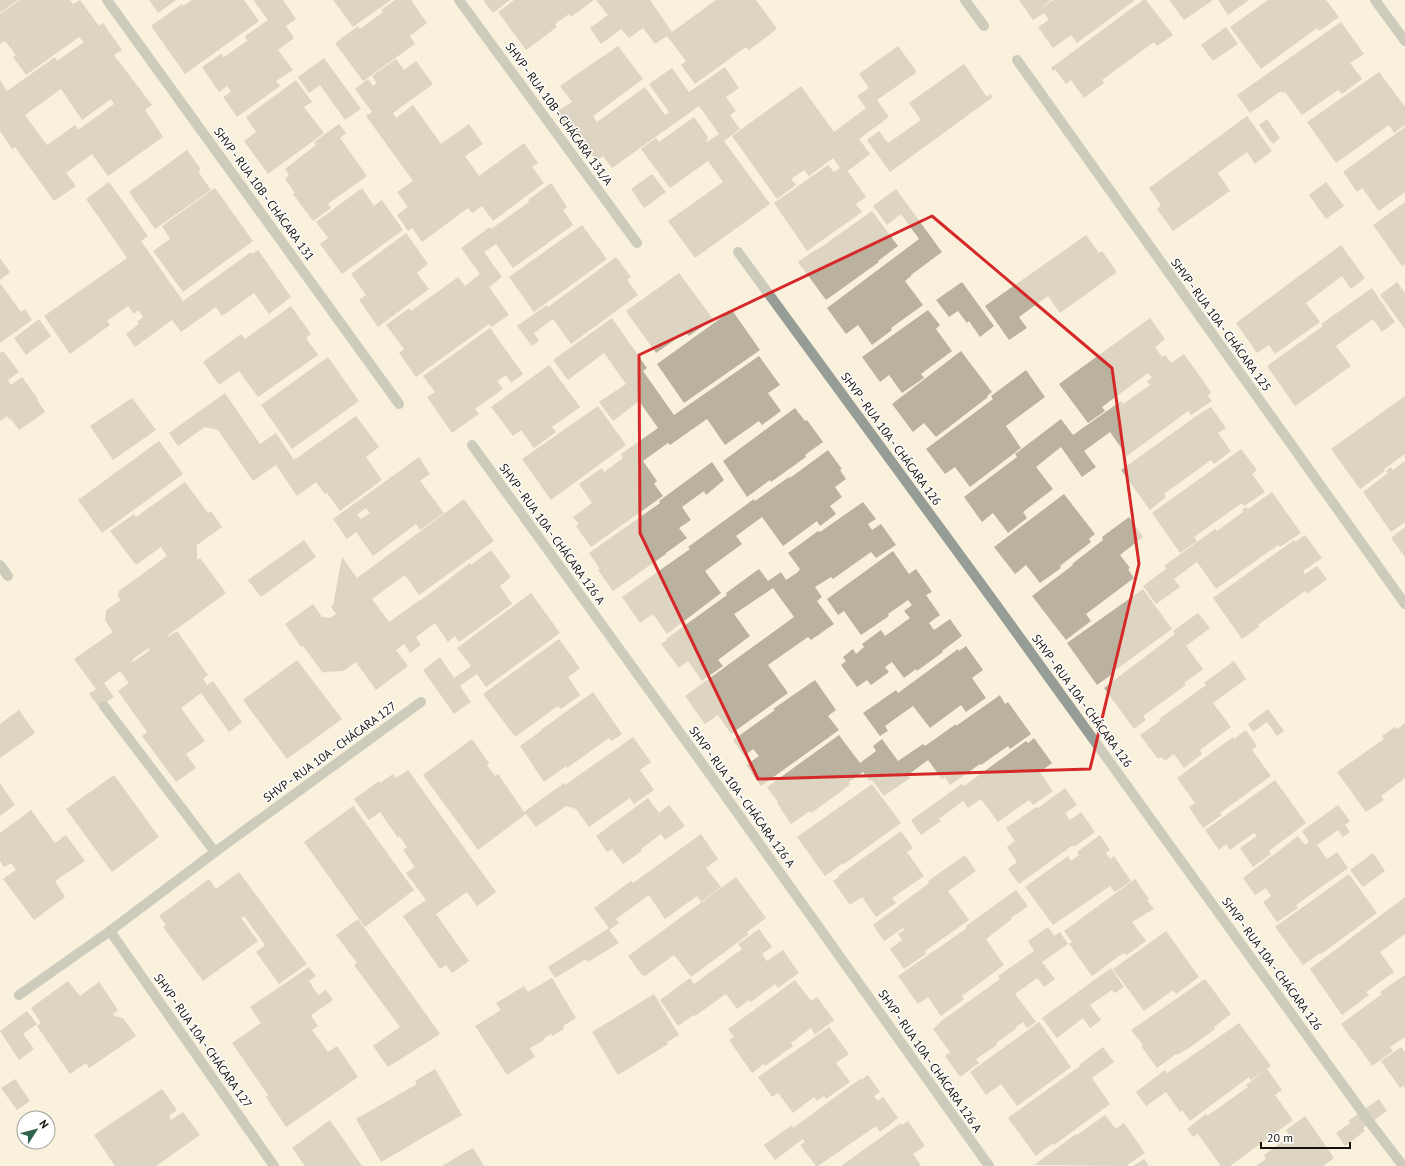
<svg xmlns="http://www.w3.org/2000/svg" width="1405" height="1166" font-family="'PT Sans',sans-serif">
<rect width="100%" height="100%" fill="#faf1dd"/>
<g fill="#bab29f" fill-rule="evenodd">
<path d="M0,0H18L0,13Z"/>
<path d="M20,0H70L73,4L80,0L99,26L103,23L122,50L114,55L152,105L145,110L163,137L108,176L92,154L66,173L76,186L54,201L15,147L12,149L0,131V80L7,91L55,57L57,61L84,42L79,37L26,75L13,57L16,55L5,41L0,44V14ZM61,89L82,120L111,99L114,104L78,130L75,125L47,145L25,115Z"/>
<path d="M149,0H176L158,13Z"/>
<path d="M192,0H244L259,21L185,74L151,26L182,4L183,6Z"/>
<path d="M253,0H283L296,19L286,26L294,38L278,50L293,70L276,81L280,86L237,117L223,97L231,92L227,86L219,92L202,67L221,54L224,57L247,41L245,36L268,20Z"/>
<path d="M333,0H391L353,27Z"/>
<path d="M395,0H411L427,23L410,36L415,44L363,81L335,43L358,26L360,29L383,12L381,10Z"/>
<path d="M483,0H510L493,13Z"/>
<path d="M514,0H594L571,17L569,14L555,24L557,27L526,50L498,12Z"/>
<path d="M596,0H650L672,32L716,0H756L777,29L749,50L746,47L695,84L681,65L686,61L667,36L655,44L643,28L629,38L621,29L601,44L590,28L608,15Z"/>
<path d="M1019,0H1051L1036,12L1053,0H1135L1077,43L1071,35L1053,48L1038,27L1049,20L1044,13L1033,20Z"/>
<path d="M1143,0H1146L1173,35L1157,46L1154,42L1102,80L1104,83L1084,98L1071,80L1066,84L1055,69L1053,71L1051,68Z"/>
<path d="M1169,0H1213L1184,20Z"/>
<path d="M1218,0H1249L1228,15Z"/>
<path d="M1268,0H1326L1339,17L1319,31L1317,28L1261,69L1230,27Z"/>
<path d="M1341,22L1364,54L1350,63L1362,79L1342,94L1338,90L1302,115L1285,92L1282,93L1281,91L1250,113L1237,95Z"/>
<path d="M1226,27L1238,44L1213,61L1201,45Z"/>
<path d="M618,46L643,79L593,116L597,122L645,87L665,115L669,112L649,84L672,68L689,92L725,67L739,88L726,97L736,111L730,115L740,129L724,141L770,204L695,258L668,221L723,182L708,161L670,188L641,149L656,138L659,142L694,117L706,134L708,139L706,140L707,142L719,134L699,106L612,168L603,156L596,161L578,136L574,137L556,112L572,102L560,86Z"/>
<path d="M898,46L917,72L877,100L889,117L859,139L870,154L849,170H847L866,197L856,204L862,212L807,251L774,203L828,165L834,172L840,168L833,158L809,176L804,170L791,179L796,185L777,199L732,136L801,86L834,132L866,108L857,96L869,88L859,74Z"/>
<path d="M324,58L361,109L345,120L320,85L309,93L298,77Z"/>
<path d="M396,59L404,70L416,61L433,84L393,113L396,118L413,105L441,144L469,124L483,144L465,156L479,176L524,143L538,163L532,167L544,183L493,221L482,206L472,213L468,208L422,242L412,228L408,231L397,215L408,207L397,192L413,181L366,116L372,112L355,89L368,79L373,86L377,83L372,76Z"/>
<path d="M964,64L987,97L990,94L993,97L890,172L867,140L879,131L888,143L921,120L909,103Z"/>
<path d="M1379,72L1405,107V125L1394,133L1389,125L1336,163L1307,122Z"/>
<path d="M296,80L312,102L304,107L324,133L268,174L244,141L256,132L246,117Z"/>
<path d="M1247,116L1272,151L1255,164L1247,152L1218,173L1230,191L1173,231L1157,209L1161,205L1149,188Z"/>
<path d="M1267,119L1280,138L1273,144L1259,125Z"/>
<path d="M339,124L346,133L340,138L367,176L328,204L331,208L313,221L293,194L295,193L285,179L289,175L285,169L316,145L314,142Z"/>
<path d="M1405,127V192L1379,211L1362,188L1357,192L1343,172Z"/>
<path d="M187,150L200,168L199,173L211,190L155,229L129,192Z"/>
<path d="M652,174L666,192L644,208L631,189Z"/>
<path d="M109,182L148,236L141,241L183,301L251,252L252,254L258,250L291,297L269,314L254,293L222,316L216,307L181,332L172,320L135,347L126,334L139,324L137,322L143,317L138,310L134,314L128,306L107,321L110,325L70,354L44,316L127,258L86,199Z"/>
<path d="M1326,182L1344,206L1326,219L1309,195Z"/>
<path d="M551,183L567,207L563,210L573,225L513,268L496,244L484,252L502,277L489,287L509,315L491,327L489,324L416,377L399,353L404,349L386,325L409,308L411,311L458,277L465,286L480,274L461,248L490,227L491,229L529,202L528,200Z"/>
<path d="M215,188L253,241L183,292L153,251L170,239L162,226Z"/>
<path d="M362,188L374,206L382,200L403,230L342,274L320,244L328,238L316,222Z"/>
<path d="M896,189L942,252L911,275V276L905,281L923,305L891,328L892,330L872,345L858,325L846,334L827,308L919,239L901,214L887,225L873,206Z"/>
<path d="M1405,202V264L1402,266L1373,225Z"/>
<path d="M872,211L898,246L878,261L879,262L826,300L798,262L817,249V250Z"/>
<path d="M582,225L607,259L534,312L509,277Z"/>
<path d="M406,233L428,264L417,273L429,289L378,327L359,300L366,295L351,274Z"/>
<path d="M1086,235L1099,253L1102,251L1117,272L1060,313L1048,296L1019,317L1027,328L1009,340L985,306Z"/>
<path d="M1341,245L1365,278L1351,289L1342,276L1306,303L1320,322L1275,354L1269,345L1257,353L1236,323L1291,282Z"/>
<path d="M616,257L631,277L627,280L638,295L571,344L553,319L534,333L539,341L532,346L517,326L547,305L548,307Z"/>
<path d="M0,258L10,272L0,280Z"/>
<path d="M679,273L713,319L689,336L686,332L656,353L626,311Z"/>
<path d="M962,282L994,326L980,337L969,321L967,323L958,311L949,317L936,300Z"/>
<path d="M1397,282L1405,293V329L1380,295Z"/>
<path d="M0,283L21,312L25,309L32,320L0,343Z"/>
<path d="M1372,288L1395,322L1382,332L1373,319L1336,346L1351,366L1295,406L1267,366L1323,326L1321,324Z"/>
<path d="M291,306L311,334L306,338L318,355L258,397L239,371L219,385L203,362L241,334L245,339Z"/>
<path d="M732,310L760,350L684,403L657,364Z"/>
<path d="M928,310L940,325L936,329L952,351L921,374L924,378L902,393L889,375L880,382L862,357Z"/>
<path d="M612,318L647,368L643,371L674,415L759,356L780,385L768,393L781,411L762,425L759,421L725,445L707,419L670,445L668,443L643,461L657,481L654,484L663,496L591,547L576,526L579,524L573,517L592,503L579,484L602,468L604,472L623,458L621,454L658,428L639,401L613,421L599,402L626,384L604,353L568,380L553,360Z"/>
<path d="M1150,318L1165,339L1155,347L1162,357L1165,355L1171,363L1184,354L1211,392L1208,396L1212,401L1191,415L1188,411L1127,456L1110,432L1084,451L1096,467L1082,477L1061,447L1036,467L1053,489L1023,512L1027,518L1008,533L993,513L982,522L964,497L1017,457L1015,454L1061,419L1073,435L1121,401L1123,404L1150,385L1147,381L1152,378L1148,373L1102,407L1105,411L1088,423L1059,384Z"/>
<path d="M39,319L51,336L26,355L14,338Z"/>
<path d="M490,328L523,374L511,383L506,375L497,381L503,389L475,409L479,414L452,433L427,397L435,392L423,376Z"/>
<path d="M3,351L19,372L8,380L11,385L22,377L38,399L37,400L45,412L19,430L11,419L10,420L7,416L0,421V353Z"/>
<path d="M961,351L992,392L987,396L988,397L936,437L924,423L913,432L892,404Z"/>
<path d="M328,357L359,401L292,449L261,405Z"/>
<path d="M549,365L580,407L552,427L556,432L534,448L521,430L513,436L491,407Z"/>
<path d="M1026,370L1045,397L1006,426L1021,448L970,487L955,467L945,474L926,449L993,399L991,396Z"/>
<path d="M225,393L260,444L276,433L294,460L356,416L379,447L366,457L382,480L340,511L327,493L325,494L316,482L297,496L276,465L253,481L218,430L205,427L178,446L169,433Z"/>
<path d="M1405,396V454L1384,469L1385,471L1360,489L1331,449Z"/>
<path d="M132,398L156,430L113,460L90,426Z"/>
<path d="M598,406L626,445L551,500L522,459Z"/>
<path d="M1211,407L1226,428L1218,433L1231,451L1214,464L1211,460L1164,494L1166,497L1150,510L1121,470L1202,412Z"/>
<path d="M795,408L805,421L807,420L823,442L805,455L806,457L771,482L770,480L747,497L723,461Z"/>
<path d="M159,441L183,474L102,533L78,500Z"/>
<path d="M1241,449L1257,470L1252,474L1265,492L1244,506L1242,503L1194,537L1197,541L1180,553L1152,513Z"/>
<path d="M828,450L842,469L840,470L846,479L835,487L842,497L830,506L836,514L820,526L817,521L783,546L762,517L736,536L742,544L705,571L721,593L667,634L653,614L640,623L622,597L690,549L688,547L754,499L755,501L789,477L790,478Z"/>
<path d="M419,457L430,474L420,481L444,513L420,530L416,524L373,556L356,532L347,539L333,519ZM366,508L370,513L361,519L357,515Z"/>
<path d="M1405,461V522L1391,532L1363,492L1388,473L1386,471L1391,467L1393,470Z"/>
<path d="M712,462L724,480L706,495L704,491L682,507L691,520L679,528L687,538L666,553V554L613,591L598,570L600,569L589,553L660,503L659,501Z"/>
<path d="M185,482L208,513L211,511L222,527L197,545V560L200,558L226,593L167,636L168,637L177,631L208,675L203,679L207,685L213,681L242,722L229,732L201,693L181,708L205,741L186,754L196,768L176,782L142,736L147,732L118,691L129,683L120,671L104,683L114,697L99,707L89,694L96,689L74,659L113,632L105,620L106,610L121,600L118,596L119,591L167,556L161,547L136,565L110,531L134,514L136,517ZM148,648L150,650L133,662L132,660Z"/>
<path d="M1272,492L1301,533L1280,547L1278,545L1216,589L1197,562L1174,579L1180,587L1156,604L1143,586L1166,569L1164,566L1215,529L1217,531L1243,512L1242,510L1246,507L1248,509Z"/>
<path d="M1064,494L1095,534L1089,539L1091,542L1060,566L1061,568L1040,583L1026,565L1015,574L994,547Z"/>
<path d="M464,499L494,541L419,595L405,575L372,599L389,622L420,600V601L470,563L471,565L491,550L511,577L500,586L512,604L459,642L455,636L448,642L435,623L416,637L421,645L410,653L404,644L396,650L408,666L376,690L356,662L343,671L325,672L323,673L303,646L301,647L285,624L313,604L322,617L330,618L336,614L331,607L333,605L342,557L357,578Z"/>
<path d="M863,502L876,519L868,524L872,530L881,524L896,545L876,558L871,552L833,579L831,577L815,587L822,597L817,601L834,624L811,640L808,637L768,665L788,693L731,734L718,715L705,724L685,696L794,617L773,588L739,611L734,614L750,636L718,660L723,666L702,681L688,661L679,668L661,644L667,640L666,639L727,595L726,593L759,569L768,581L781,572L786,580L798,572L800,569L788,553L818,531L820,532Z"/>
<path d="M1129,517L1143,537L1120,555L1130,568L1128,569L1134,578L1086,614L1091,621L1066,640L1032,596L1073,565L1072,564L1103,540L1102,537Z"/>
<path d="M1405,527V557L1391,538Z"/>
<path d="M1305,535L1322,558L1303,571L1305,574L1317,566L1327,579L1307,594L1305,591L1258,625L1259,627L1242,639L1213,598L1294,540L1295,542Z"/>
<path d="M304,540L316,557L261,597L248,580Z"/>
<path d="M893,551L909,574L916,569L932,592L926,595L940,615L929,623L934,630L950,619L962,636L942,651L943,652L917,671L916,669L904,678L892,662L885,667L889,672L871,685L867,680L857,687L841,665L846,661L843,657L853,649L856,654L864,647L862,644L881,630L885,636L910,618L904,611L912,605L908,600L888,614L889,616L861,635L844,611L838,615L827,599Z"/>
<path d="M1143,589L1172,629L1114,671L1115,672L1097,685L1067,643Z"/>
<path d="M531,593L560,633L486,687L477,674L460,686L471,702L454,714L423,670L440,657L454,678L471,666L457,648Z"/>
<path d="M1198,613L1210,628L1186,646L1203,669L1184,683L1186,685L1143,716L1146,720L1134,729L1104,688L1175,634L1173,631Z"/>
<path d="M559,639L580,668L568,677L580,695L561,709L558,706L515,737L483,694Z"/>
<path d="M966,646L983,670L972,678L986,698L966,712L961,705L930,728L913,706L885,726L888,731L880,736L863,713L896,690L898,693L958,649L959,651Z"/>
<path d="M297,660L342,719L287,759L243,700Z"/>
<path d="M1234,661L1246,679L1213,703L1231,727L1200,750L1202,754L1184,768L1174,754L1165,761L1161,757L1158,759L1140,735L1160,721L1159,719L1206,685L1204,683Z"/>
<path d="M815,680L836,710L828,716L839,730L761,786L746,765L759,756L753,749L744,756L733,740L775,710L773,709Z"/>
<path d="M593,692L622,734L612,741L609,738L567,768L566,766L544,782L520,746L541,731V730Z"/>
<path d="M1000,695L1005,704L1008,702L1031,734L1010,749L1008,746L981,765L980,764L950,785L945,777L942,779L928,760L908,775L910,778L884,796L872,780L870,781L863,772L849,782L850,784L839,793L811,813L810,811L791,824L777,803L778,802L767,787L839,735L860,763L876,751L873,746L882,739L898,761L923,744L925,746L956,724V726Z"/>
<path d="M1268,709L1284,731L1277,736L1267,722L1253,732L1248,724Z"/>
<path d="M19,710L35,733L0,758V724Z"/>
<path d="M1405,723V778L1381,796L1384,800L1366,812L1337,772L1384,739L1382,736L1395,727L1397,729Z"/>
<path d="M1246,730L1257,746L1252,750L1271,776L1220,813L1222,815L1203,828L1189,807L1195,803L1177,778L1233,737L1234,739Z"/>
<path d="M633,737L651,762L640,770L654,790L634,804L630,798L589,827L576,809L566,806L536,827L526,814L478,850L423,775L472,739L489,763L487,765L495,776L498,774L524,812L564,783L565,785Z"/>
<path d="M1034,738L1052,763L1040,772L1053,791L1033,805L1029,800L998,822L981,799L968,808L963,801L939,819L941,821L921,835L911,820L962,784L964,786L1026,741L1028,743Z"/>
<path d="M408,770L496,892L477,906L467,892L436,914L469,961L452,973L446,965L440,969L403,916L426,900L406,873L415,867L403,850L407,847L399,836L398,838L380,812L369,820L354,799L379,781L380,783L393,774L396,778Z"/>
<path d="M114,775L159,837L112,872L66,809Z"/>
<path d="M1275,780L1306,823L1269,851L1271,854L1253,867L1240,848L1257,836L1254,833L1230,850L1226,844L1219,850L1205,830Z"/>
<path d="M0,783L15,805L0,816Z"/>
<path d="M872,784L901,823L844,864L843,863L825,876L797,837Z"/>
<path d="M1065,788L1077,805L1065,813L1070,820L1081,812L1095,832L1074,847L1073,845L1019,884L1008,869L1017,862L1007,847L1015,841L1006,828L1036,807L1038,808Z"/>
<path d="M648,798L659,813L669,805L685,826L665,840L661,834L641,849L642,851L623,864L612,849L607,852L596,836Z"/>
<path d="M1338,805L1350,821L1345,825L1350,832L1343,837L1338,830L1317,845L1327,859L1337,852L1348,868L1296,905L1298,908L1277,922L1263,902L1271,896L1266,888L1255,895L1243,878L1298,836L1305,845L1309,842L1302,831Z"/>
<path d="M353,806L414,890L365,927L304,842Z"/>
<path d="M31,810L55,843L66,835L85,861L55,881L65,897L34,920L3,879L16,870L11,863L4,867L0,861V833Z"/>
<path d="M901,831L913,848L907,852L924,876L892,898L896,903L876,917L862,897L850,905L833,881L839,877L838,876Z"/>
<path d="M701,834L718,859L706,868L721,887L701,902L697,896L665,919L649,895L616,919L619,923L609,930L619,943L588,962L586,959L555,978L548,967L609,928L594,908L631,881L633,883Z"/>
<path d="M1100,835L1110,850L1106,853L1110,859L1114,856L1131,881L1115,892L1110,886L1053,925L1025,887L1068,856L1071,861L1079,855L1077,852Z"/>
<path d="M1373,853L1385,871L1363,887L1350,870Z"/>
<path d="M965,855L976,871L948,891L969,920L925,951L926,954L904,969L890,949L902,940L898,934L904,930L903,928L884,941L873,925L929,883L928,881Z"/>
<path d="M239,872L307,964L279,984L256,952L265,945L244,916L241,918L258,941L203,981L163,927L166,925L159,916L209,879L216,889Z"/>
<path d="M1349,874L1377,913L1321,954L1320,953L1303,965L1275,927Z"/>
<path d="M736,877L766,918L747,932L749,934L691,977L674,955L645,976L641,974L628,956Z"/>
<path d="M1135,879L1149,899L1147,900L1154,909L1132,922L1146,941L1127,955L1125,953L1123,955V953L1092,976L1069,944L1072,942L1064,931Z"/>
<path d="M1016,890L1028,906L1011,918L1012,919L986,939L1004,965L962,996L964,999L941,1016L928,997L918,1004L898,976L967,928L966,926Z"/>
<path d="M1405,897V934L1380,952L1394,972L1366,992L1369,995L1342,1015L1310,969Z"/>
<path d="M358,919L440,1034L388,1067L373,1046L400,1027L354,965L357,963L336,935Z"/>
<path d="M1048,927L1054,936L1060,932L1068,944L1042,962L1055,979L1044,987L1037,978L1015,994L1036,1022L1027,1028L1023,1022L1016,1027L1017,1028L996,1043L997,1045L976,1059L979,1063L960,1077L945,1056L950,1052L933,1029L940,1023V1022L1000,979L998,976L1034,951L1028,941Z"/>
<path d="M759,929L772,947L762,954L767,961L783,950L799,973L778,988L775,984L751,1002L749,1000L737,1009L726,994L695,1016L694,1015L678,1026L660,1000L690,978L694,984L742,949L738,944Z"/>
<path d="M1166,931L1199,977L1176,994L1173,990L1144,1011L1113,969Z"/>
<path d="M309,967L316,976L309,981L318,995L326,990L333,1000L311,1015L318,1026L312,1030L328,1052L337,1046L358,1077L286,1127L266,1097L268,1095L232,1043L261,1023L250,1007Z"/>
<path d="M1111,968L1124,987L1115,993L1112,990L1090,1005L1101,1020L1090,1028L1083,1018L1057,1038L1042,1018Z"/>
<path d="M1405,975V1037L1390,1047L1393,1051L1372,1066L1353,1039L1352,1040L1341,1024L1382,994L1380,992Z"/>
<path d="M552,978L576,1018L563,1026L564,1029L552,1036L551,1034L543,1039L544,1040L530,1048L535,1057L507,1075L475,1026L501,1010L496,1003L524,986L528,992Z"/>
<path d="M1205,979L1231,1014L1214,1027L1215,1029L1189,1048L1177,1055L1176,1054L1157,1068L1141,1046L1143,1045L1131,1030Z"/>
<path d="M795,980L811,1001L817,997L834,1020L815,1035L811,1028L791,1043L793,1046L765,1066L764,1064L752,1073L729,1040L734,1037L728,1029Z"/>
<path d="M68,981L80,996L99,982L118,1010L113,1014L114,1016L123,1018L136,1036L89,1068L86,1063L70,1074L37,1026L41,1023L31,1008Z"/>
<path d="M654,994L679,1035L667,1042L668,1044L618,1075L592,1032Z"/>
<path d="M27,1011L37,1024L23,1034L34,1049L19,1060L0,1031Z"/>
<path d="M1039,1022L1071,1067L1017,1106L1001,1084L986,1095L970,1072Z"/>
<path d="M1239,1023L1271,1066L1251,1080L1249,1077L1190,1121L1182,1110L1180,1112L1166,1092L1146,1106L1136,1092L1165,1070L1167,1073Z"/>
<path d="M829,1027L849,1054L836,1063L850,1082L826,1099L824,1096L817,1101L814,1097L793,1113L778,1093L772,1097L758,1077Z"/>
<path d="M1103,1047L1114,1062L1092,1078L1110,1104L1054,1145L1053,1143L1036,1156L1008,1118L1080,1066L1079,1065Z"/>
<path d="M1401,1047L1405,1052V1089L1403,1086L1400,1088L1381,1061Z"/>
<path d="M435,1069L462,1115L381,1162L356,1119L417,1084L415,1081Z"/>
<path d="M1267,1069L1282,1090L1275,1095L1293,1120L1230,1166H1221L1198,1134L1193,1137L1187,1129L1206,1114L1207,1116L1248,1087L1246,1085Z"/>
<path d="M868,1075L880,1092L874,1096L878,1101L883,1097L898,1118L880,1132L876,1126L818,1166H816L800,1145L805,1142L803,1139L775,1160L764,1145L792,1125L793,1128L860,1079L861,1080Z"/>
<path d="M15,1079L30,1101L17,1110L1,1088Z"/>
<path d="M162,1089L177,1110L169,1116L171,1120L183,1112L200,1135L156,1166H115L94,1135Z"/>
<path d="M1379,1099L1387,1111L1363,1128L1365,1131L1345,1146L1336,1133L1350,1123L1348,1121Z"/>
<path d="M1105,1115L1116,1129L1124,1123L1145,1153L1126,1166L1034,1165L1076,1134L1077,1135Z"/>
<path d="M1305,1116L1334,1158L1323,1166H1256L1266,1159L1264,1155L1290,1136L1286,1130Z"/>
<path d="M330,1120L334,1126L362,1166H305L292,1148Z"/>
<path d="M908,1121L925,1146L913,1154L921,1166H841L901,1123L902,1125Z"/>
<path d="M473,1148L484,1166H442L469,1150Z"/>
<path d="M1144,1159L1149,1166H1133Z"/>
</g>
<g fill="none" stroke-linecap="round" stroke-linejoin="round">
<g stroke="#959d96" stroke-width="10">
<path d="M107,0L399,404"/>
<path d="M459,0L637,243"/>
<path d="M965,0L984,26"/>
<path d="M1375,0L1405,41"/>
<path d="M1017,60L1405,604"/>
<path d="M738,252L995,603L1368,1120L1403,1166"/>
<path d="M472,445L709,773L989,1166"/>
<path d="M0,565L8,576"/>
<path d="M104,706L215,852"/>
<path d="M110,931L274,1166"/>
<path d="M19,995L110,931L215,852L421,702"/>
</g>
</g>
<path d="M0 0H1405V1166H0ZM932,216L1112,368L1139,564L1090,769L758,779L640,533L639,355Z" fill="#faf1dd" fill-opacity=".55" fill-rule="evenodd"/>
<path fill="none" stroke="#d62828" stroke-width="3" stroke-linejoin="round" d="M932,216L1112,368L1139,564L1090,769L758,779L640,533L639,355Z"/>
<g text-anchor="middle" stroke-width="3" stroke-linejoin="round" paint-order="stroke">
<g font-size="12" fill="#15120b" stroke="#fff">
<text transform="translate(559 114) rotate(54)" y="4">SHVP - RUA 10B - CHÁCARA 131/A</text>
<text transform="translate(264 194) rotate(54)" y="4">SHVP - RUA 10B - CHÁCARA 131</text>
<text transform="translate(1221 325) rotate(54)" y="4">SHVP - RUA 10A - CHÁCARA 125</text>
<text transform="translate(891 439) rotate(54)" y="4">SHVP - RUA 10A - CHÁCARA 126</text>
<text transform="translate(552 534) rotate(54)" y="4">SHVP - RUA 10A - CHÁCARA 126 A</text>
<text transform="translate(1082 701) rotate(54)" y="4">SHVP - RUA 10A - CHÁCARA 126</text>
<text transform="translate(330 752) rotate(-36)" y="4">SHVP - RUA 10A - CHÁCARA 127</text>
<text transform="translate(742 797) rotate(54)" y="4">SHVP - RUA 10A - CHÁCARA 126 A</text>
<text transform="translate(1272 964) rotate(54)" y="4">SHVP - RUA 10A - CHÁCARA 126</text>
<text transform="translate(203 1041) rotate(55)" y="4">SHVP - RUA 10A - CHÁCARA 127</text>
<text transform="translate(930 1061) rotate(55)" y="4">SHVP - RUA 10A - CHÁCARA 126 A</text>
</g>
</g>
<g transform="translate(36 1130) rotate(54)"><circle r="19" fill="#ffffff" stroke="#a1a09d"/>
<path d="M0-3L7 15L0 10L-7 15Z" fill="#2d644b"/>
<text y="-6" font-size="11" font-weight="bold" text-anchor="middle" fill="#15120b">N</text>
</g>
<path d="M1261 1142v6h89v-6" fill="none" stroke="#15120b" stroke-width="2"/>
<text x="1267" y="1142" font-size="12" fill="#15120b" stroke="#ffffff" stroke-width="3" paint-order="stroke">20 m</text>
</svg>
